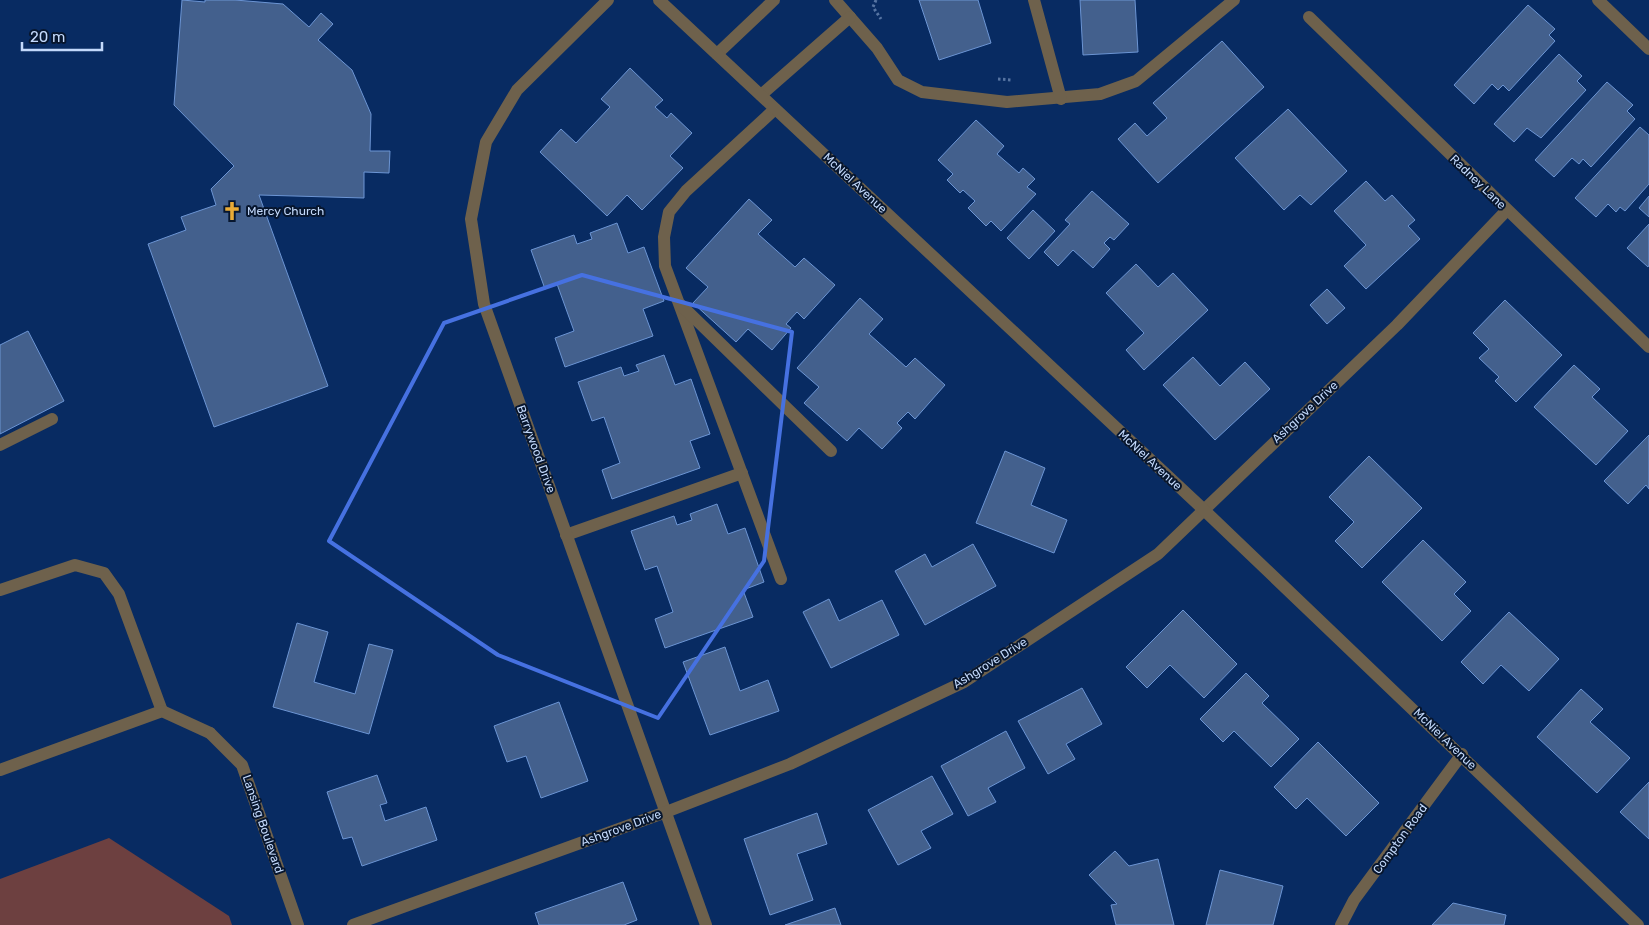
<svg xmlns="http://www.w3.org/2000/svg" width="1649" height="925" font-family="Rubik,sans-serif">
<rect width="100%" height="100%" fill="#082b62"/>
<path fill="#6d4040" d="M109,838L229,916L232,925H0V879Z"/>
<g fill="#43608d" stroke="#6c95d4">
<path d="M182,0L205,2V0H235L283,4L309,27L321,13L333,24L318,40L352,70L371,114L370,151H390L389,173L364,172V198L259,195L328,386L214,427L148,244L186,230L181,217L216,205L211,189L234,166L174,105Z"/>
<path d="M919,0H978L991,43L939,60Z"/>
<path d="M1080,0H1135L1138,52L1083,55Z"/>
<path d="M1528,5L1555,29L1549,35L1555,41L1509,91L1503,85L1498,90L1492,84L1474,104L1454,85Z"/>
<path d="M1222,41L1264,87L1158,183L1118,139L1135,123L1147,136L1167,118L1153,103Z"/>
<path d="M1559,54L1582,76L1577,81L1586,90L1541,138L1527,128L1514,142L1494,124Z"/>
<path d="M630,68L663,100L655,107L667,118L671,113L692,133L670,156L683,168L642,210L627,195L607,216L540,152L561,129L576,143L610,107L601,99Z"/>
<path d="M1607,82L1633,105L1627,111L1635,119L1591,167L1583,159L1579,164L1572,158L1554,177L1535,160Z"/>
<path d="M1288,109L1347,171L1311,205L1300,195L1284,210L1235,158Z"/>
<path d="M976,120L1004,146L997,154L1019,173L1023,168L1035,179L1027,187L1036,194L1001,231L991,221L986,226L968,208L975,201L963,190L960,193L947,180L953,174L938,160Z"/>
<path d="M1640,127L1649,135V184L1625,211L1620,207L1616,212L1608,204L1596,217L1575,198Z"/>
<path d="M1366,181L1385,201L1392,195L1415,220L1408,226L1420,239L1366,289L1344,266L1366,245L1334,211Z"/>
<path d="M1092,191L1129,224L1114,240L1110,237L1104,243L1110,249L1093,268L1073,250L1058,266L1044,252L1070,224L1065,220Z"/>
<path d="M1649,196V217L1639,208Z"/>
<path d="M749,199L772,220L758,234L795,267L804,258L835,285L804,319L797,312L786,324L791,328L772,350L748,329L736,342L693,303L708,287L686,268Z"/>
<path d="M1033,210L1055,231L1029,259L1007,238Z"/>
<path d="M617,223L628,253L644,247L664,301L643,309L653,336L565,367L555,338L574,331L557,284L545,289L531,250L574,235L577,244L592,239L590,233Z"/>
<path d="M1649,224V265L1648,267L1627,248Z"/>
<path d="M1136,264L1158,287L1173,273L1208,310L1144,370L1126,350L1144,333L1106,293Z"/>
<path d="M1327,289L1345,308L1327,324L1310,305Z"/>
<path d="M860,298L883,319L869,334L906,367L915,358L945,385L915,419L908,412L897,423L902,428L882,449L859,428L847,441L804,403L819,387L797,368Z"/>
<path d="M1505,300L1562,355L1516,402L1495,381L1499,377L1479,358L1489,349L1473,333Z"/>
<path d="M28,331L64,401L0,434V345Z"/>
<path d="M664,355L675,385L691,379L710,434L690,441L700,468L612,499L602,470L620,463L604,417L592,421L578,382L621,367L624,376L639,371L636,365Z"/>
<path d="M1193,357L1220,386L1245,362L1270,389L1215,440L1163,385Z"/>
<path d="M1574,365L1600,389L1592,397L1628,431L1596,465L1534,407Z"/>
<path d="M1649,435V489L1646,485L1628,504L1604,481Z"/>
<path d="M1005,451L1045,468L1031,505L1067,520L1054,553L976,523Z"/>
<path d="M1369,456L1422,508L1362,568L1335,541L1354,522L1329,497Z"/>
<path d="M717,504L728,534L745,528L764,582L743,590L753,617L665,648L655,619L673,612L657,566L645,570L631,531L674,516L677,525L692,520L690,514Z"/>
<path d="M1423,540L1466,582L1454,594L1471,611L1442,641L1382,582Z"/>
<path d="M973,544L996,586L925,625L895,571L925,554L932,567Z"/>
<path d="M829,599L839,621L882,600L899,635L831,668L803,612Z"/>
<path d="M1183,610L1237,664L1204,698L1170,665L1147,688L1126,667Z"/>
<path d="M1509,612L1559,659L1529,691L1501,665L1483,684L1461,662Z"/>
<path d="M297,623L328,632L314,682L355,694L369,644L393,650L369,734L273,707Z"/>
<path d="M725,647L740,691L768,680L779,711L710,735L683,662Z"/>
<path d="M1246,673L1269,696L1262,703L1299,739L1271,767L1234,731L1223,742L1200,719Z"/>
<path d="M1082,688L1102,724L1066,744L1075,759L1048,774L1018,721Z"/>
<path d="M1581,689L1603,709L1590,722L1630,758L1597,793L1537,737Z"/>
<path d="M559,702L588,781L541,798L526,756L507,762L494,726Z"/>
<path d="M1006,731L1025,768L988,788L996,802L968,816L941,766Z"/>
<path d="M1318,742L1379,803L1346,836L1307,798L1296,809L1274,787Z"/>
<path d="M377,775L387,803L380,805L385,821L426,807L437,840L362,866L352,837L343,839L327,792Z"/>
<path d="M932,776L953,814L921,831L931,848L898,865L868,810Z"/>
<path d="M1649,782V839L1620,812Z"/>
<path d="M817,813L827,844L797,854L813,900L770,915L744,839Z"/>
<path d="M1115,851L1129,866L1158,859L1174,925H1116L1111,905L1117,904L1089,875Z"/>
<path d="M1220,870L1283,886L1273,925H1206Z"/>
<path d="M623,882L637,920L624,925H539L535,913Z"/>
<path d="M1453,903L1506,915L1504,925H1432Z"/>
<path d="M835,908L841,925H785Z"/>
</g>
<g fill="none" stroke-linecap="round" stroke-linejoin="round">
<g stroke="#5674a2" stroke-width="3" stroke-dasharray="2.5 2.5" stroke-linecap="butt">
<path d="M876,0L873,7L881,19"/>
<path d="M998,79L1012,80"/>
</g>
<g stroke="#6e614c" stroke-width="12">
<path d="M1598,0L1649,49"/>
<path d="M775,109L686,191L669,212L664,237L665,266L781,579"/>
<path d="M681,305L831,451"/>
<path d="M0,445L52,419"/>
<path d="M566,535L742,473"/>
<path d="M0,590L75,565L104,573L119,594L162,711"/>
<path d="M0,770L162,711L210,733"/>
</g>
<g stroke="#6e614c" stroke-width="12">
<path d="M608,0L517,90L486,142L471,219L484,304L706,925"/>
<path d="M835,0L877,48L898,80L922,92L1007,102L1100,94L1136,81L1234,0"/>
<path d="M1034,0L1061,99"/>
<path d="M1309,17L1649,347"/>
<path d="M717,54L774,0"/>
<path d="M761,95L850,17"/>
<path d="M210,733L242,765L298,925"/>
<path d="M353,925L666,812L790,764L964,682L1158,554L1397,325L1507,210"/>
<path d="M1341,925L1354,900L1462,754"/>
</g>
<path stroke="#6e614c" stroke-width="12" d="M659,0L1203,509L1638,925"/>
</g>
<path fill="none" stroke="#4671e1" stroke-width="4" stroke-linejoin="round" d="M582,275L792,332L764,561L658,718L498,655L329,541L444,323Z"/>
<defs>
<g id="church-bare" transform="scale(1.5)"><path d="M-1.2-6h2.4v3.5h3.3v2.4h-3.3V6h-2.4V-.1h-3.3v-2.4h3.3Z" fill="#e8ab37" stroke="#07162e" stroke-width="2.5" paint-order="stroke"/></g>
</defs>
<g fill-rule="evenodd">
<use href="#church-bare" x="232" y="211"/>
</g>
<g text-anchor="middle" stroke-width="4" stroke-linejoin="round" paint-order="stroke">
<g font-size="12" fill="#c3d9fb" stroke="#07162e">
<text transform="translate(1478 182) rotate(44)" y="4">Radney Lane</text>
<text transform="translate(855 183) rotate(43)" y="4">McNiel Avenue</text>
<text transform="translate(1305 412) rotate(-43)" y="4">Ashgrove Drive</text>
<text transform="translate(536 449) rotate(70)" y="4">Barrywood Drive</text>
<text transform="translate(1150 460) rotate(43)" y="4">McNiel Avenue</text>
<text transform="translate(990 663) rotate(-32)" y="4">Ashgrove Drive</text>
<text transform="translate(1445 739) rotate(44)" y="4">McNiel Avenue</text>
<text transform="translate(263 824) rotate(71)" y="4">Lansing Boulevard</text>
<text transform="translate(621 828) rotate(-20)" y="4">Ashgrove Drive</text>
<text transform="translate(1400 839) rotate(-54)" y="4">Compton Road</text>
</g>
<g font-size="12" fill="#c3d9fb" stroke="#07162e" text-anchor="start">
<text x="247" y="215">Mercy Church</text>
</g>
</g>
<path d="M22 42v8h80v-8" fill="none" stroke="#c3d9fb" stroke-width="2.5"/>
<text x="30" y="42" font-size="15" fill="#c3d9fb" stroke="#07162e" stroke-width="4" paint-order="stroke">20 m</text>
</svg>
